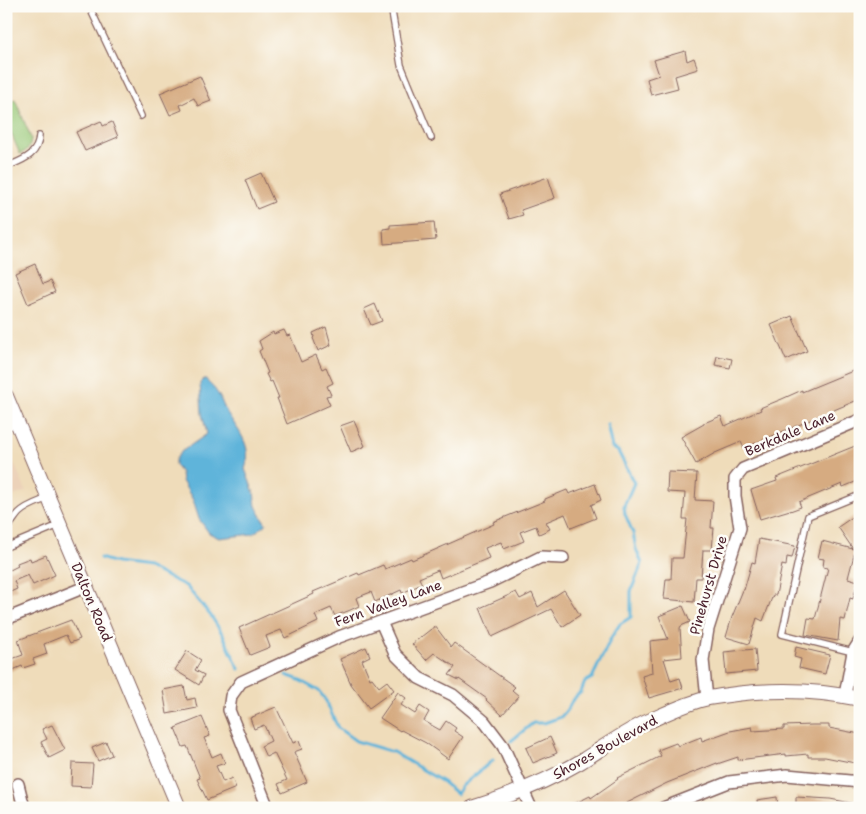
<svg xmlns="http://www.w3.org/2000/svg" width="866" height="814" font-family="'Shantell Sans',sans-serif">
<rect width="100%" height="100%" fill="#fdfcf7"/>
<filter id="ink" filterUnits="userSpaceOnUse"><feTurbulence type="fractalNoise" baseFrequency=".02" numOctaves="2"/><feDisplacementMap in="SourceGraphic" scale="10" xChannelSelector="R" yChannelSelector="G"/><feConvolveMatrix kernelMatrix="1 2 1 2 8 2 1 2 1" color-interpolation-filters="sRGB"/></filter>
<filter id="wash" filterUnits="userSpaceOnUse"><feTurbulence type="fractalNoise" baseFrequency=".0096" numOctaves="4" result="noise"/><feDisplacementMap in="SourceGraphic" scale="20" xChannelSelector="R" yChannelSelector="G"/><feGaussianBlur stdDeviation="1.12" result="paint"/><feColorMatrix in="noise" values="0 0 0 0 0 0 0 0 0 0 0 0 0 0 0 0 0 1.4 0 .05"/><feComposite in="paint" operator="in"/></filter>
<g filter="url(#wash)">
<rect width="100%" height="100%" fill="#efdcba"/>
<path fill="#ecd2b9" d="M6,445L26,491L6,499Z"/>
<path fill="#97c776" stroke="#707350" d="M15,99L31,138C31,146 28,151 20,154L6,122V103Z"/>
<path fill="#5eb4da" stroke="#546a82" d="M204,379H206C209,385 213,386 216,391C220,396 222,403 225,409C236,429 254,444 245,469L254,493L256,506L266,524L253,534L219,538L209,533L199,519L193,500L182,481L181,473L175,465V460L181,452L207,434L202,414L200,383Z"/>
<g fill="none" stroke-linecap="round" stroke-linejoin="round">
<g stroke="#5eb4da" stroke-width="3">
<path d="M100,558L116,563L147,567L186,586L211,616L223,635L239,669"/>
<path d="M286,675L297,679L319,691L326,701L338,728L356,741L393,752L443,782L457,794L462,786L493,760"/>
<path d="M511,741L533,723H544L561,717L569,707L573,699L581,692L585,682L592,678L612,636L620,624L631,617V591L642,563L636,549L633,533L625,514L624,506L634,483L618,451L612,448L607,424"/>
</g>
</g>
<g id="blocks">
<g fill="#d6ab81">
<path d="M685,51L687,61L694,58L698,69L675,76L678,88L651,95L647,79L659,75L654,60Z"/>
<path d="M200,76L211,101L198,106L194,98L180,105L182,110L170,115L160,93Z"/>
<path d="M101,121L103,126L112,122L118,137L85,151L76,132Z"/>
<path d="M261,173L274,202L257,209L245,180Z"/>
<path d="M548,177L555,198L521,210L523,215L509,219L500,194Z"/>
<path d="M434,222L436,240L384,244L383,229L390,228V225Z"/>
<path d="M35,264L43,284L50,281L55,292L28,304L15,273Z"/>
<path d="M375,304L382,321L371,325L364,309Z"/>
<path d="M792,316L807,351L786,360L771,325Z"/>
<path d="M326,327L331,345L318,351L313,338L314,337L313,333Z"/>
<path d="M284,330L287,336L290,335L301,362L316,355L322,369L326,367L333,383L327,386L331,395L326,396L330,405L287,424L277,398H279L272,381L270,382L266,374L268,373L259,351L262,349L259,341L273,332L274,334Z"/>
<path d="M717,356L732,359L730,368L715,365Z"/>
<path d="M860,368V399L744,448L741,442L715,453L696,464L681,437L704,424V423L721,416L725,426L761,410L760,408L782,399L802,390V392Z"/>
<path d="M354,421L365,446L351,452L340,426Z"/>
<path d="M860,444V480L843,487L842,484L799,502L801,507L790,511V510L760,519L751,490L777,481L776,478Z"/>
<path d="M668,472L697,473L695,500L713,501L711,528H714L712,550H703L701,578H696L694,602L664,599L666,579H671L672,558H683L687,519H683L685,493L667,492Z"/>
<path d="M595,484L601,500L591,505L596,518L571,528L565,514L546,522L550,529L539,534L536,526L520,532L524,541L504,549L501,542L485,548L489,558L441,578L438,570L419,578L422,584L402,593L401,590L375,602L371,592L356,598L359,606L348,611L335,616L331,608L315,615L318,622L285,638L281,630L266,636L270,647L250,655L239,628L314,594L313,592L358,573L359,575L383,565L385,569L411,558L412,560L494,524L493,522L545,501V499L567,490L569,494Z"/>
<path d="M854,516L860,524V547L855,551L848,578L858,581L853,599L850,598L845,620L840,619L838,641L805,635L808,618L815,619L828,568L823,567L824,559L818,558L822,541L853,549L838,527Z"/>
<path d="M759,539L795,546L792,558L787,557L786,566L782,565L776,595H773L763,621L757,618L749,644L726,637L732,617L743,590H744L752,562L755,563Z"/>
<path d="M46,555L55,575L33,585L28,575L14,581L17,589L6,594V562L10,570L18,566L17,563L30,558L31,561Z"/>
<path d="M564,590L580,615L562,627L551,609L492,637L480,608L516,592L520,599L532,593L538,607Z"/>
<path d="M683,606L690,622L681,626L680,628L682,657L664,659L671,681L680,678L683,688L649,698L642,676L652,673L650,641L668,639L659,616Z"/>
<path d="M71,620L80,639L70,643L66,635L44,644L47,654L33,659L35,664L23,668L22,666L6,673V661L23,655L18,640Z"/>
<path d="M435,626L451,647L454,643L515,687L512,690L519,696L502,715L486,700L487,699L459,679V680L449,675L455,667L434,653L426,660L412,644Z"/>
<path d="M366,647L370,656L362,660L370,679L372,678L379,687L387,681L394,690L369,708L351,684L340,659Z"/>
<path d="M796,647L830,655L825,674L799,668L801,659L794,657Z"/>
<path d="M755,649L757,671L726,674L724,652Z"/>
<path d="M187,651L201,660L195,670L204,675L199,685L175,670Z"/>
<path d="M184,686L187,700L195,698L197,708L167,714L163,690Z"/>
<path d="M398,692L406,698L401,705L415,714L420,706L429,712L424,721L440,730L446,721L456,728L454,731L463,737L448,759L426,743L401,730L400,731L380,718Z"/>
<path d="M276,707L293,743L299,741L302,749L294,752L307,782L282,793L278,784L287,780L274,753L266,757L261,746L271,741L264,725L254,729L250,718Z"/>
<path d="M202,717L210,736L204,738L212,757L221,753L225,763L216,766L223,782L232,778L236,788L207,800L197,779L200,778L187,746L183,747L175,728Z"/>
<path d="M52,725L65,750L49,758L41,742L47,739L42,729Z"/>
<path d="M812,725H829V728L860,734V764L825,757H808V754L786,756V754L738,760V757L717,764V763L667,783L625,804L628,808H566L590,796L591,798L618,779L617,778L661,756L658,750L676,743L678,746L701,737L702,741L730,731L752,727L753,731L784,729V726Z"/>
<path d="M550,737L557,753L533,763L526,748Z"/>
<path d="M106,742L112,755L98,761L92,748Z"/>
<path d="M72,763L93,764L91,787L71,786Z"/>
<path d="M777,797L778,808H758L757,800Z"/>
<path d="M796,797L830,799L851,803V808H796Z"/>
</g>
</g>
</g>
<g filter="url(#ink)">
<use href="#blocks" fill-opacity="0" stroke="#84615d" stroke-width="1"/>
<g fill="none" stroke-linecap="round" stroke-linejoin="round">
<g stroke="#84615d" stroke-width="8">
<g id="service">
<path d="M89,6L141,116"/>
<path d="M391,6L401,65L431,138"/>
<path d="M6,167C22,160 38,156 39,136"/>
<path d="M6,428L17,423"/>
<path d="M6,528C12,524 14,518 19,513C27,505 39,502 48,498"/>
<path d="M6,547L59,525"/>
<path d="M853,652L782,634L808,516L860,495"/>
</g>
</g>
<g stroke="#84615d" stroke-width="14">
<g id="minor">
<path d="M6,619L85,587"/>
<path d="M381,622L395,654L419,678L453,695L484,721L503,746L531,808"/>
<path d="M845,695L853,652L860,641"/>
<path d="M707,699L703,660L708,629L740,528L735,496V479L743,469L860,420"/>
<path d="M18,784L24,808"/>
<path d="M268,808L229,710L231,696L241,682L339,637L490,582L541,557L563,558"/>
<path d="M663,808L729,782L787,775L860,782"/>
</g>
</g>
<g stroke="#84615d" stroke-width="16">
<g id="tertiary">
<path d="M6,396L179,808"/>
<path d="M472,808C510,796 546,782 580,762C603,748 624,732 649,721C667,713 689,702 709,698C758,689 810,688 860,699"/>
</g>
</g>
<use href="#service" stroke="#fff" stroke-width="5.5"/>
<use href="#minor" stroke="#fff" stroke-width="11"/>
<use href="#tertiary" stroke="#fff" stroke-width="14"/>
</g>
</g>
<g text-anchor="middle" stroke-width="5" stroke-linejoin="round" paint-order="stroke">
<g font-size="14" fill="#4a1f2b" stroke="#fdfcf7">
<text transform="translate(790 433) rotate(-23)" y="5">Berkdale Lane</text>
<text transform="translate(708 585) rotate(-74)" y="5">Pinehurst Drive</text>
<text transform="translate(92 602) rotate(67)" y="5">Dalton Road</text>
<text transform="translate(388 603) rotate(-20)" y="5">Fern Valley Lane</text>
<text transform="translate(605 747) rotate(-29)" y="5">Shores Boulevard</text>
</g>
</g>
<rect width="866" height="814" fill="none" stroke="#fdfcf7" stroke-width="25"/>
</svg>
